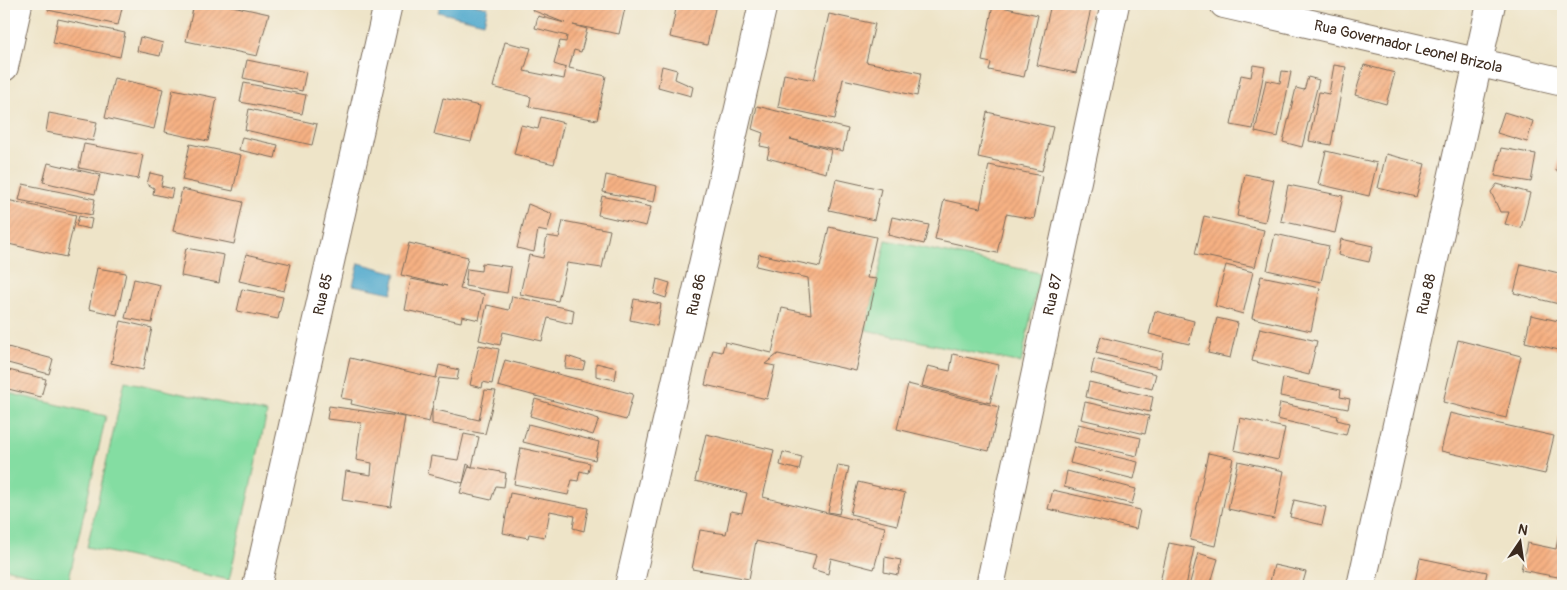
<svg xmlns="http://www.w3.org/2000/svg" width="1567" height="590" font-family="Pangolin,sans-serif">
<defs>
<pattern id="building-hatch" width="6" height="6" patternUnits="userSpaceOnUse" patternTransform="scale(1.25)"><rect width="6" height="6" fill="#f6b183"/><path d="M-1 1l2-2M0 6l6-6M5 7l2-2" fill="none" stroke="#d49871"/></pattern>
</defs>
<rect width="100%" height="100%" fill="#f7f3e8"/>
<filter id="ink" filterUnits="userSpaceOnUse"><feTurbulence type="fractalNoise" baseFrequency=".02" numOctaves="2"/><feDisplacementMap in="SourceGraphic" scale="10" xChannelSelector="R" yChannelSelector="G"/><feConvolveMatrix kernelMatrix="1 2 1 2 8 2 1 2 1" color-interpolation-filters="sRGB"/></filter>
<filter id="wash" filterUnits="userSpaceOnUse"><feTurbulence type="fractalNoise" baseFrequency=".0096" numOctaves="4" result="noise"/><feDisplacementMap in="SourceGraphic" scale="20" xChannelSelector="R" yChannelSelector="G"/><feGaussianBlur stdDeviation="1.12" result="paint"/><feColorMatrix in="noise" values="0 0 0 0 0 0 0 0 0 0 0 0 0 0 0 0 0 1.4 0 .05"/><feComposite in="paint" operator="in"/></filter>
<g filter="url(#wash)">
<rect width="100%" height="100%" fill="#eee4c8"/>
<g fill="#84dda2" stroke="#608460">
<path d="M886,240L1040,273L1021,363L866,330Z"/>
<path d="M125,381L267,413L229,580L87,547Z"/>
<path d="M4,392L106,416L68,583L4,568Z"/>
</g>
<g fill="#50a9cd" stroke="#466a76">
<path d="M441,4H473L488,7L484,23L438,12Z"/>
<path d="M359,263L396,273L392,293L353,285Z"/>
</g>
<g id="blocks">
<g fill="url(#building-hatch)">
<path d="M49,4H103L122,8L118,25L48,10Z"/>
<path d="M194,4H223L269,14L257,56L186,41Z"/>
<path d="M534,4H626L619,34L573,25L587,29L581,52L574,50L569,68L606,76L597,120L529,107L531,97L493,87L505,42L531,48L524,71L564,79L566,68L554,64L560,41L566,42L567,36L535,28L538,16L565,23L532,10Z"/>
<path d="M677,4H716L707,45L670,37Z"/>
<path d="M1051,4H1069L1091,9L1076,73L1037,65Z"/>
<path d="M993,5L1038,15L1024,77L989,70L991,63L982,61Z"/>
<path d="M829,14L875,24L866,62L921,73L917,96L843,79L835,119L778,107L784,74L814,80Z"/>
<path d="M58,19L125,33L120,57L53,43Z"/>
<path d="M140,37L163,43L160,56L137,51Z"/>
<path d="M247,60L306,72L302,91L243,78Z"/>
<path d="M1253,65L1265,67L1253,129L1231,125L1241,75L1251,77Z"/>
<path d="M1334,65L1346,67L1331,145L1309,141L1319,92L1329,94Z"/>
<path d="M1364,65L1395,73L1386,104L1355,95Z"/>
<path d="M662,66L677,70L675,79L693,87L691,96L658,87Z"/>
<path d="M1282,71L1291,72L1278,137L1255,132L1266,80L1280,83Z"/>
<path d="M1308,77L1319,80L1302,147L1283,142L1296,88L1304,90Z"/>
<path d="M114,78L163,89L154,129L105,118Z"/>
<path d="M244,83L306,95L302,114L240,102Z"/>
<path d="M173,89L217,98L208,141L165,132Z"/>
<path d="M443,98L480,106L471,142L434,134Z"/>
<path d="M757,106L848,129L843,151L790,139L831,150L826,173L767,158L770,148L760,146L763,133L752,129Z"/>
<path d="M249,109L317,124L312,145L245,130Z"/>
<path d="M987,112L1053,127L1042,171L978,157Z"/>
<path d="M1504,112L1533,121L1527,142L1497,133Z"/>
<path d="M49,113L97,122L93,141L46,132Z"/>
<path d="M541,117L564,123L554,164L514,154L521,125L538,129Z"/>
<path d="M242,137L278,145L275,158L239,150Z"/>
<path d="M84,144L143,155L138,179L79,168Z"/>
<path d="M190,144L241,155L233,191L182,180Z"/>
<path d="M1563,144V173L1556,171Z"/>
<path d="M1501,148L1536,154L1531,182L1495,176Z"/>
<path d="M1326,151L1377,163L1369,196L1318,184Z"/>
<path d="M1386,154L1425,164L1416,197L1378,188Z"/>
<path d="M48,163L100,175L95,194L43,182Z"/>
<path d="M989,165L1042,176L1034,219L1006,214L997,253L935,239L944,200L980,208Z"/>
<path d="M150,173L163,176L161,186L173,189L171,198L153,194L154,188L147,184Z"/>
<path d="M1245,174L1274,180L1265,222L1237,216Z"/>
<path d="M606,175L657,186L654,202L603,192Z"/>
<path d="M836,179L881,189L874,220L829,210Z"/>
<path d="M23,184L95,199L92,215L19,200Z"/>
<path d="M1497,184L1530,193L1521,228L1505,224L1509,212H1500L1491,192Z"/>
<path d="M1288,185L1343,196L1335,233L1281,221Z"/>
<path d="M182,189L243,202L234,244L173,231Z"/>
<path d="M602,196L651,207L646,226L598,215Z"/>
<path d="M7,200L76,215L66,257L4,243V214Z"/>
<path d="M528,204L552,214L547,232L538,230L534,252L517,248Z"/>
<path d="M79,216L92,219L90,229L76,226Z"/>
<path d="M1204,216L1264,230L1255,267L1195,254Z"/>
<path d="M892,217L929,225L924,244L888,235Z"/>
<path d="M563,221L610,230L602,268L567,263L558,301L520,294L529,255L543,258L547,236L559,238Z"/>
<path d="M829,227L876,237L867,278L877,279L856,371L778,354L765,364L775,366L767,399L705,385L713,350L722,352L725,342L772,353L782,308L811,314L808,278L756,266L759,254L820,267Z"/>
<path d="M1275,234L1329,246L1321,282L1267,270Z"/>
<path d="M1341,239L1373,246L1369,262L1338,255Z"/>
<path d="M409,243L468,257L460,289L484,294L479,320L462,316L461,322L405,310L411,279L447,286L401,275Z"/>
<path d="M186,248L224,255L219,283L181,276Z"/>
<path d="M246,254L291,264L284,291L239,281Z"/>
<path d="M482,263L511,267L507,293L465,286L467,269L481,271Z"/>
<path d="M1521,264L1563,274V305L1514,293Z"/>
<path d="M1226,265L1253,272L1243,314L1215,306Z"/>
<path d="M97,268L126,273L117,315L89,309Z"/>
<path d="M1261,276L1320,288L1311,331L1252,318Z"/>
<path d="M134,279L160,285L152,323L125,318Z"/>
<path d="M657,279L670,283L666,298L654,294Z"/>
<path d="M242,289L283,297L278,319L237,311Z"/>
<path d="M512,296L574,310L572,324L548,318L542,341L503,332L500,345L479,340L487,305L509,310Z"/>
<path d="M634,299L661,304L657,326L630,320Z"/>
<path d="M1155,311L1194,321L1189,344L1149,334Z"/>
<path d="M1531,315L1563,322V351L1525,342Z"/>
<path d="M1217,318L1238,323L1230,358L1208,353Z"/>
<path d="M121,321L152,328L143,370L111,363Z"/>
<path d="M1260,328L1317,341L1309,375L1252,361Z"/>
<path d="M1101,337L1163,352L1160,368L1096,353Z"/>
<path d="M1458,340L1521,356L1506,418L1443,402Z"/>
<path d="M479,345L499,349L492,384L483,382L482,388L470,385Z"/>
<path d="M4,346L53,359L49,374L4,362Z"/>
<path d="M953,354L999,365L990,403L922,386L928,366L950,371Z"/>
<path d="M567,356L585,362L583,370L565,368Z"/>
<path d="M350,358L436,378L439,365L459,370L457,380L439,378L429,422L351,404L352,400L341,398Z"/>
<path d="M1094,359L1156,374L1152,389L1091,373Z"/>
<path d="M505,360L633,394L626,420L498,386Z"/>
<path d="M596,363L617,368L615,380L596,376Z"/>
<path d="M4,369L46,379L41,397L4,388Z"/>
<path d="M1283,378L1341,390L1340,397L1350,399L1348,409L1280,396Z"/>
<path d="M1089,382L1153,397L1150,412L1086,397Z"/>
<path d="M908,384L999,407L989,451L897,429Z"/>
<path d="M485,390L496,391L485,434L432,424V409L479,420Z"/>
<path d="M535,399L599,419L593,435L530,416Z"/>
<path d="M1085,402L1149,416L1145,434L1081,419Z"/>
<path d="M1280,403L1338,416L1337,420L1349,423L1346,435L1277,419Z"/>
<path d="M329,406L405,417L391,507L342,500L346,471L371,475L372,463L356,460L361,423L327,419Z"/>
<path d="M1450,413L1554,436L1545,474L1441,451Z"/>
<path d="M1240,418L1285,428L1278,460L1234,450Z"/>
<path d="M528,424L599,442L595,460L523,442Z"/>
<path d="M1078,424L1141,438L1137,456L1074,442Z"/>
<path d="M464,434L479,437L472,467L467,464L463,483L469,466L472,467H475L506,473L504,487L496,486L491,500L460,493L463,483L428,474L431,456L458,460Z"/>
<path d="M706,434L774,450L763,497L885,527L874,569L831,558L828,574L812,569L816,555L756,541L749,579L692,569L700,530L726,534L731,511L742,513L747,493L695,481Z"/>
<path d="M1074,447L1138,462L1134,479L1070,463Z"/>
<path d="M521,448L590,463L588,473L580,471L578,481L572,480L568,495L514,484Z"/>
<path d="M783,452L802,457L799,470L780,465Z"/>
<path d="M1208,453L1233,458L1215,546L1190,540Z"/>
<path d="M1238,461L1284,471L1274,519L1228,509Z"/>
<path d="M838,465L849,467L839,514L828,512Z"/>
<path d="M1067,471L1136,489L1132,504L1064,487Z"/>
<path d="M858,482L905,493L897,525L850,514Z"/>
<path d="M1053,490L1140,510L1136,529L1048,509Z"/>
<path d="M510,493L588,508L584,531L573,528L575,516L550,511L545,537L529,534L528,538L503,533Z"/>
<path d="M1294,500L1326,507L1322,525L1290,517Z"/>
<path d="M1559,533L1563,534V578L1521,570L1527,543L1556,549Z"/>
<path d="M1169,543L1194,548L1186,586H1159Z"/>
<path d="M1198,553L1218,559L1210,586H1189Z"/>
<path d="M885,557L901,560L898,575L884,572Z"/>
<path d="M1420,558L1487,572L1484,586H1414Z"/>
<path d="M1274,565L1306,572L1302,586H1269Z"/>
</g>
</g>
</g>
<g filter="url(#ink)">
<use href="#blocks" fill-opacity="0" stroke="#7a6b5a" stroke-width="1"/>
<g fill="none" stroke-linecap="round" stroke-linejoin="round">
<g stroke="#7a6b5a" stroke-width="30">
<g id="minor">
<path id="s1" d="M1224,4L1563,82"/>
<path d="M4,67L18,4"/>
<path id="s2" d="M257,586L388,4"/>
<path id="s3" d="M629,586L763,4"/>
<path id="s4" d="M990,586L1115,4"/>
<path id="s5" d="M1361,586L1491,4"/>
</g>
</g>
<use href="#minor" stroke="#fff" stroke-width="28"/>
</g>
</g>
<g text-anchor="middle" stroke-width="4.5" stroke-linejoin="round" paint-order="stroke">
<g font-size="15" fill="#3b2a1e" stroke="#f7f3e8">
<text dy="5" stroke="none"><textPath href="#s1" startOffset="189">Rua Governador Leonel Brizola</textPath></text>
<text dy="5" stroke="none"><textPath href="#s2" startOffset="299">Rua 85</textPath></text>
<text dy="5" stroke="none"><textPath href="#s3" startOffset="299">Rua 86</textPath></text>
<text dy="5" stroke="none"><textPath href="#s4" startOffset="298">Rua 87</textPath></text>
<text dy="5" stroke="none"><textPath href="#s5" startOffset="299">Rua 88</textPath></text>
</g>
</g>
<rect width="1567" height="590" fill="none" stroke="#f7f3e8" stroke-width="20"/>
<g transform="translate(1520 542) rotate(13)" stroke="#f7f3e8" stroke-width="4" paint-order="stroke">
<path d="M0-4L9 19L0 12L-9 19Z" fill="#3b2a1e"/>
<text y="-8" font-size="14" font-weight="bold" text-anchor="middle" fill="#3b2a1e">N</text>
</g>
</svg>
